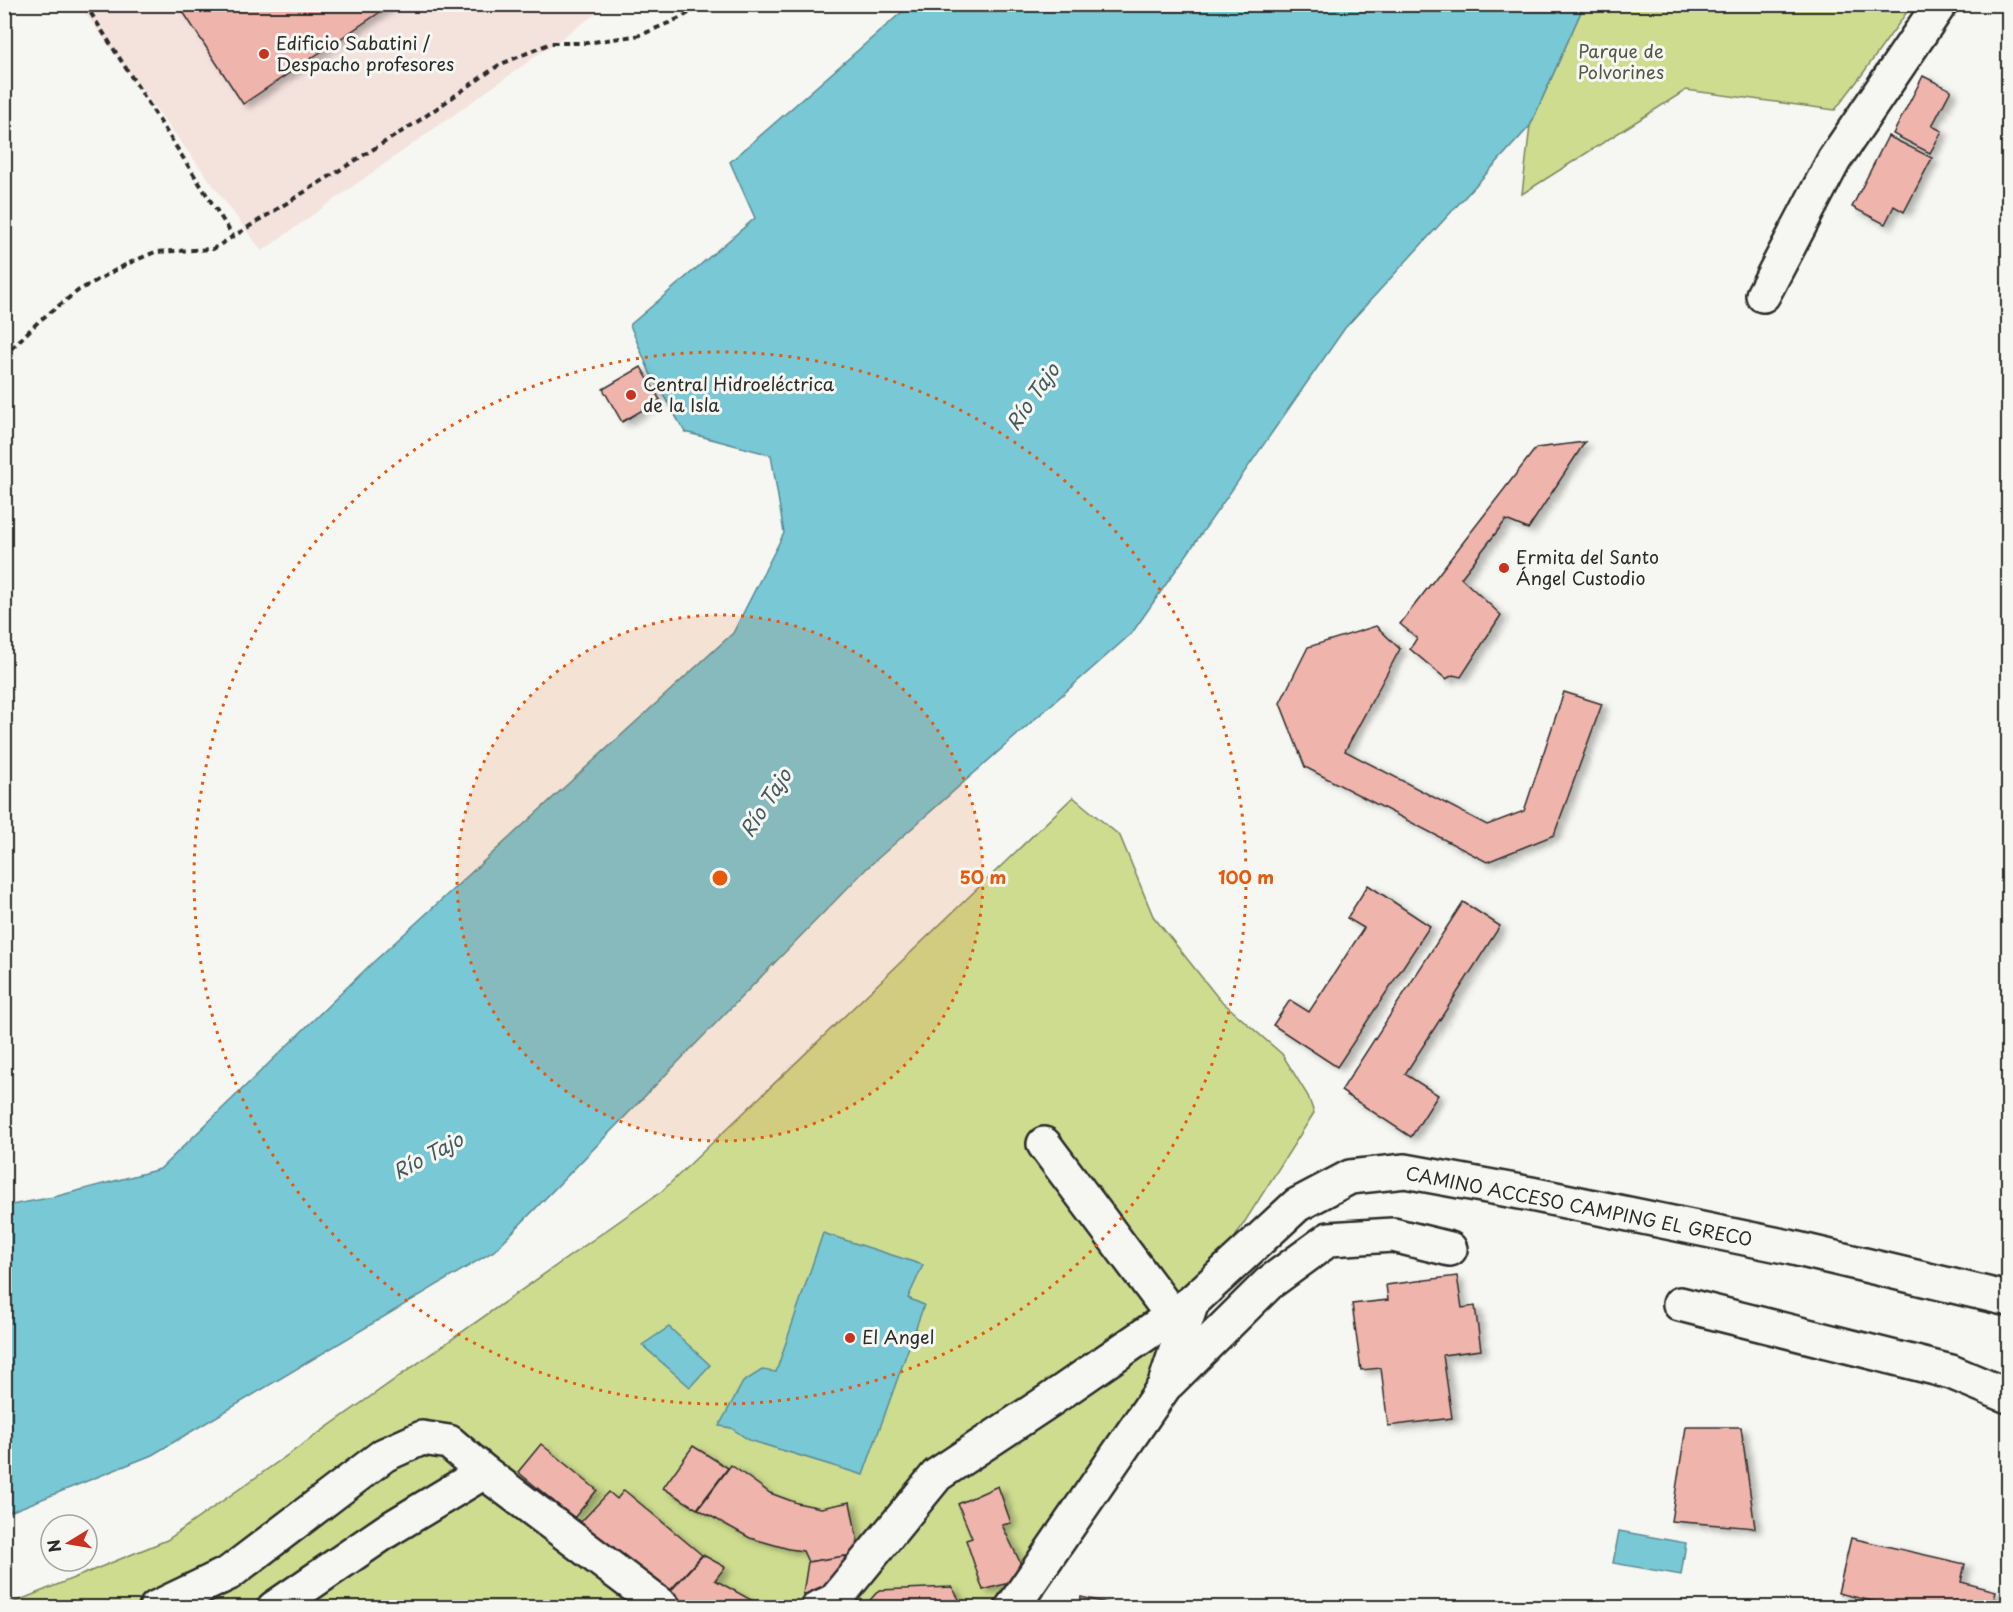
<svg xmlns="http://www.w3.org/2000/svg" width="2013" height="1612" font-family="'Playpen Sans',sans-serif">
<defs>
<filter id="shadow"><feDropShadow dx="6" dy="4" stdDeviation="3" flood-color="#0004"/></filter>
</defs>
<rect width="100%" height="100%" fill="#f6f6f2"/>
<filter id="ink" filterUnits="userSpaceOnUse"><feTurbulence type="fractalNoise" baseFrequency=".0167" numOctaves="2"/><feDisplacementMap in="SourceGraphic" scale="12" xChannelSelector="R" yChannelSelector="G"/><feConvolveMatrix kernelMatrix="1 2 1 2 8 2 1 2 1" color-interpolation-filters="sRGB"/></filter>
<g filter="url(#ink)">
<path fill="#f4e2dd" d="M79,5H608L262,251Z"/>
<g fill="#cedc90" stroke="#7c845e" stroke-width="1.5">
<path d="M1584,5H1912L1861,76L1835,110L1686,90L1522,194L1530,126Z"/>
<path d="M1073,797L1120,836L1153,916L1219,999L1282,1054L1308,1096L1314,1113L1207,1281L1157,1372L999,1607L5,1608V1606L167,1540L662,1191Z"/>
</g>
<g fill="#79c8d5" stroke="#5a8991" stroke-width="1.5">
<path d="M911,4L1584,5L1530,126L1345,328L1132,633L867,868L494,1251L152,1455L5,1514V1206L54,1197L160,1169L368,967L733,633L784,533L771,455L685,432L650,373L630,325L755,218L730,162Z"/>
<path d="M823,1233L923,1265L908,1298L924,1305L863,1475L749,1440L731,1428L719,1426L743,1382L762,1370L776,1372Z"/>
<path d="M669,1327L710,1365L690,1387L642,1345Z"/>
<path d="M1619,1531L1686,1543L1681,1575L1613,1563Z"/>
</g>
<g fill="#efb4ab" stroke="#2b2b2b" stroke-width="1.5" filter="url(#shadow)">
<path d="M178,4H392L243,104Z"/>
<path d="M1923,76L1951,90L1932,126L1942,131L1930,153L1893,134Z"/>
<path d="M1888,136L1932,158L1904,212L1894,206L1885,224L1852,207Z"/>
<path d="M641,367L660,400L622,422L603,389Z"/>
<path d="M1585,442L1528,529L1506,520L1461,578L1501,615L1461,677L1453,675L1446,679L1410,649L1417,638L1400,624L1536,448Z"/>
<path d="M1376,626L1400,649L1345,751L1487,825L1524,811L1564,692L1602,704L1554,835L1487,862L1305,767L1280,703L1308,647Z"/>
<path d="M1368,885L1430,926L1337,1067L1273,1025L1290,1000L1309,1012L1364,928L1347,918Z"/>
<path d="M1463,902L1500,926L1405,1074L1438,1095L1411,1137L1341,1091Z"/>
<path d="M1457,1276L1462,1308L1475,1306L1481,1350L1443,1355L1452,1418L1388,1426L1381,1368L1361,1370L1352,1304L1388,1300L1386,1285Z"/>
<path d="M1686,1427H1741L1755,1528L1671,1521Z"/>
<path d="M541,1444L597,1490L574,1518L518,1472Z"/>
<path d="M693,1446L728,1468L697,1509L663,1488Z"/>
<path d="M731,1465L770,1493L797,1503L821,1508L850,1502L860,1554L808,1562L803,1551L789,1549L750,1538L698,1509Z"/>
<path d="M998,1486L1011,1523L1002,1525L1020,1562L1016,1581L983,1590L966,1540L972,1538L958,1504Z"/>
<path d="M624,1490L702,1555L666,1595L580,1523L609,1492L617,1499Z"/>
<path d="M1851,1538L1965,1564L1961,1582L1996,1591L1992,1608H1874L1876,1602L1838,1593Z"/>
<path d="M703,1555L725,1567L715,1580L753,1601L749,1608H688L667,1595Z"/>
<path d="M845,1556L838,1589L803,1594L808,1562Z"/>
<path d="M952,1587L964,1608H863L879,1590Z"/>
<path d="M1081,1597L1128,1608H1079Z"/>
</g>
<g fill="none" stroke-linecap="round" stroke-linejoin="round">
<g stroke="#2b2b2b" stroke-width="38">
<g id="minor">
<path d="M1763,295L1834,160L1940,4"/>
<path d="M1044,1144L1172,1315"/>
<path d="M1680,1304L1951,1372L2008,1396"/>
<path d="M1169,1382L1269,1283L1329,1239L1393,1235L1450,1249"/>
<path d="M156,1608L229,1573L384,1455L422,1438L449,1442L484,1472"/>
<path d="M274,1608L388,1530L484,1472L664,1608"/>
<path d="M818,1608L834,1601L937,1475L1050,1400L1192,1302L1297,1205L1350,1177L1405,1171L1531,1194L1789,1247L2008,1299"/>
<path d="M1012,1608L1164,1387L1192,1302"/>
</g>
</g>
<g stroke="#2b2b2b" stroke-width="4" stroke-dasharray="6 4.5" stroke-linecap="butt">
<path d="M85,4L233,236"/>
<path d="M4,356L39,321L79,290L127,264L155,252L213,249L417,122L499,65L551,43H586L641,35L682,17L704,4"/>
</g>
<use href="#minor" stroke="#f6f6f2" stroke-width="33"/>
</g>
</g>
<circle cx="720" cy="878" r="263" fill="#e8590c" fill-opacity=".12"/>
<g fill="none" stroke="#e8590c" stroke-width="3" stroke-dasharray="3 6">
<circle cx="720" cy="878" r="263"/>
<circle cx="720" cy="878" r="526"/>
</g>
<g fill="#c8321e" stroke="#f6f6f2" stroke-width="2">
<circle cx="264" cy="54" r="6"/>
<circle cx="631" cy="395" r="6"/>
<circle cx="1504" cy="568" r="6"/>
<circle cx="850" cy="1338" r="6"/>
</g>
<g text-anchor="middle" stroke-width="6" stroke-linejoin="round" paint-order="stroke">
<g font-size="18" fill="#2b2b2b" stroke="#f6f6f2" text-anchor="start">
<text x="276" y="50">Edificio Sabatini /<tspan x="276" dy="21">Despacho profesores</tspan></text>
<text x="643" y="391">Central Hidroeléctrica<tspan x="643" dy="21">de la Isla</tspan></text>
<text x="1516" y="564">Ermita del Santo<tspan x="1516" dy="21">Ángel Custodio</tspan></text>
<text x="862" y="1344">El Angel</text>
</g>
<g font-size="18" fill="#545744" stroke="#f6f6f2">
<text x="1621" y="58">Parque de<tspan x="1621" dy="21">Polvorines</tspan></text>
</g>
<g font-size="18" fill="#2b2b2b" stroke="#f6f6f2">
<text transform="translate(1579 1207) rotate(11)" y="6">CAMINO ACCESO CAMPING EL GRECO</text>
</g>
<g font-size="20" font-style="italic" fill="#425a5e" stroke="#f6f6f2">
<text transform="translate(1033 397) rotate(-55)" y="7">Río Tajo</text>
<text transform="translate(766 803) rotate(-57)" y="7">Río Tajo</text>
<text transform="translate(428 1156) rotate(-28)" y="7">Río Tajo</text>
</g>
</g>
<circle cx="720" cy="878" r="9" fill="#e8590c" stroke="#f6f6f2" stroke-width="3"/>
<g font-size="18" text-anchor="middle" font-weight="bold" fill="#e8590c" stroke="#f6f6f2" stroke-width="6" stroke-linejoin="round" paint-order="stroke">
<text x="983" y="884">50 m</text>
<text x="1246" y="884">100 m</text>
</g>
<rect width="2013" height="1612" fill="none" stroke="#f6f6f2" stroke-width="24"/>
<rect x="12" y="12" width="1989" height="1588" fill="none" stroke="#2b2b2b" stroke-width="2" filter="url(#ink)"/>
<g transform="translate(69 1543) rotate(259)"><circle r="28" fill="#f6f6f2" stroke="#a5a5a2" stroke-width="1.5"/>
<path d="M0-4.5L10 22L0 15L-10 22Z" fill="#c8321e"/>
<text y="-9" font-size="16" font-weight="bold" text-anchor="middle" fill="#2b2b2b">N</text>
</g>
</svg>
